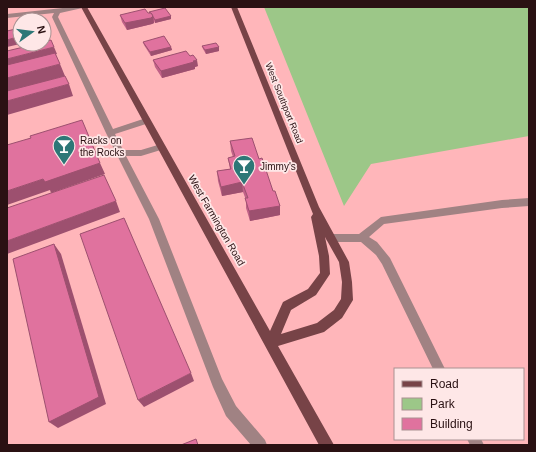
<svg xmlns="http://www.w3.org/2000/svg" width="536" height="452" font-family="Arial,sans-serif">
<rect width="100%" height="100%" fill="#ffb6ba"/>
<path fill="#9cc788" d="M264,7H529V136L371,164L344,206Z"/>
<g fill="none" stroke-linecap="round" stroke-linejoin="round">
<g fill="#a08283" fill-rule="evenodd">
<path d="M72,7H87L60,13L58,17L113,129L146,118L150,121L149,123L115,134L123,150H141L161,144L165,147L164,149L141,156H126L159,219L222,379L236,406L265,440L267,445H251L226,416L213,387L149,219L106,133L52,17L54,13L7,18V14Z"/>
<path d="M529,198V206L502,208L384,224L369,237L377,242L390,258L445,369H433L382,264L376,255L361,242H331L327,241L326,238L327,235L331,234H359L381,217L502,200Z"/>
<path d="M467,439H481L484,445H470Z"/>
</g>
<path fill="#774347" fill-rule="evenodd" d="M81,7H87L270,331L283,302L308,289L320,273L319,256L311,217L313,214L231,7H237L319,207L349,262L352,282L353,300L342,318L324,332L278,346L334,445H319ZM325,237L339,262L342,282L341,299L334,310L317,323L281,334L291,310L316,295L330,274L329,256Z"/>
</g>
<g fill="#c16288">
<path d="M149,12L171,16V19L155,23L154,21V23L152,24L127,30L122,22L120,15L148,13H149Z"/>
<path d="M143,42L171,47L172,50L151,56L144,45Z"/>
<path d="M202,46L219,47V51L206,54L203,49Z"/>
<path d="M153,60L198,66L195,67V69L162,78L155,67Z"/>
<path d="M230,141L259,159L273,191L280,206V215L250,221L246,208V200L243,192L222,196L218,181L217,171L230,169L228,158L233,157L231,151Z"/>
</g>
<g fill="#9d506f">
<path d="M153,16L154,23L152,24L127,30L125,23Z"/>
<path d="M171,16V19L155,23V20Z"/>
<path d="M47,30L49,37L44,38V31Z"/>
<path d="M20,36V44L7,47V40Z"/>
<path d="M54,47L57,54L7,66V59Z"/>
<path d="M171,47L172,50L151,56L150,52Z"/>
<path d="M219,47V51L206,54L205,50Z"/>
<path d="M197,60L198,66L195,67V69L162,78L161,71Z"/>
<path d="M60,64L65,76L7,92V78Z"/>
<path d="M69,84L73,96L7,115V101Z"/>
<path d="M100,163L105,174L51,193L50,190L7,205V191L43,179Z"/>
<path d="M242,182L243,192L222,196L221,187Z"/>
<path d="M116,201L120,212L7,254V241Z"/>
<path d="M280,206V215L250,221L249,211Z"/>
<path d="M54,244L61,254L106,404L58,428L49,422Z"/>
<path d="M191,373L194,381L144,407L138,400Z"/>
</g>
<g fill="#e0729e" stroke="#9d506f">
<path d="M165,8L171,16L155,20L151,13H150L149,12Z"/>
<path d="M145,9L148,13H151L153,16L151,18L125,23L120,15Z"/>
<path d="M44,24L47,30L44,31Z"/>
<path d="M20,28V36L7,40V31Z"/>
<path d="M164,36L171,47L150,52L143,42Z"/>
<path d="M51,40L54,47L7,59V51L36,44H44V42Z"/>
<path d="M216,43L219,47L205,50L202,46Z"/>
<path d="M186,51L190,56L193,55L197,60L193,61L194,62L161,71L153,60Z"/>
<path d="M55,53L60,64L7,78V65Z"/>
<path d="M65,76L69,84L7,101V91Z"/>
<path d="M82,120L100,163L45,182L43,179L7,191V145L31,138L30,136Z"/>
<path d="M252,138L259,159L262,158L273,191H275L280,206L249,211L245,198H248L242,182L221,187L217,171L231,169L228,158L235,156L230,141Z"/>
<path d="M104,175L116,201L7,241V208Z"/>
<path d="M124,218L191,373L138,400L80,234Z"/>
<path d="M54,244L99,397L49,422L13,259Z"/>
<path d="M196,439L198,445H181Z"/>
</g>
<defs>
<g id="bar-pin" transform="scale(1.15)"><path d="M0 17L-7.5 6A9.5 9.5 0 1 1 7.5 6Z" fill="#2d7777" stroke="#fee7e7"/><path d="M-6-5H6L.8 .8V4.5H3.5V6h-7V4.5H-.8V.8Z" fill="#fff"/></g>
</defs>
<g fill-rule="evenodd">
<use href="#bar-pin" x="64" y="146"/>
<use href="#bar-pin" x="244" y="166"/>
</g>
<g text-anchor="middle" stroke-width="3.5" stroke-linejoin="round" paint-order="stroke">
<g font-size="9" fill="#2a1113" stroke="#fee7e7">
<text transform="translate(284 103) rotate(68)" y="3">West Southport Road</text>
</g>
<g font-size="10" fill="#2a1113" stroke="#fee7e7" text-anchor="start">
<text x="80" y="144">Racks on<tspan x="80" dy="12">the Rocks</tspan></text>
<text x="260" y="170">Jimmy's</text>
</g>
<g font-size="10" fill="#2a1113" stroke="#fee7e7">
<text transform="translate(217 220) rotate(60)" y="4">West Farmington Road</text>
</g>
</g>
<rect width="536" height="452" fill="none" stroke="#2a1113" stroke-width="16"/>
<rect x="394" y="368" width="130" height="72" fill="#fee7e7" stroke="#a99192"/>
<rect x="402" y="381" width="20" height="6" fill="#774347" stroke="#a99192"/>
<text x="430" y="388" font-size="12" fill="#2a1113">Road</text>
<rect x="402" y="398" width="20" height="12" fill="#9cc788" stroke="#a99192"/>
<text x="430" y="408" font-size="12" fill="#2a1113">Park</text>
<rect x="402" y="418" width="20" height="12" fill="#e0729e" stroke="#a99192"/>
<text x="430" y="428" font-size="12" fill="#2a1113">Building</text>
<g transform="translate(32 32) rotate(76)"><circle r="19" fill="#fee7e7" stroke="#a99192"/>
<path d="M0-3L7 15L0 10L-7 15Z" fill="#2d7777"/>
<text y="-6" font-size="11" font-weight="bold" text-anchor="middle" fill="#2a1113">N</text>
</g>
</svg>
